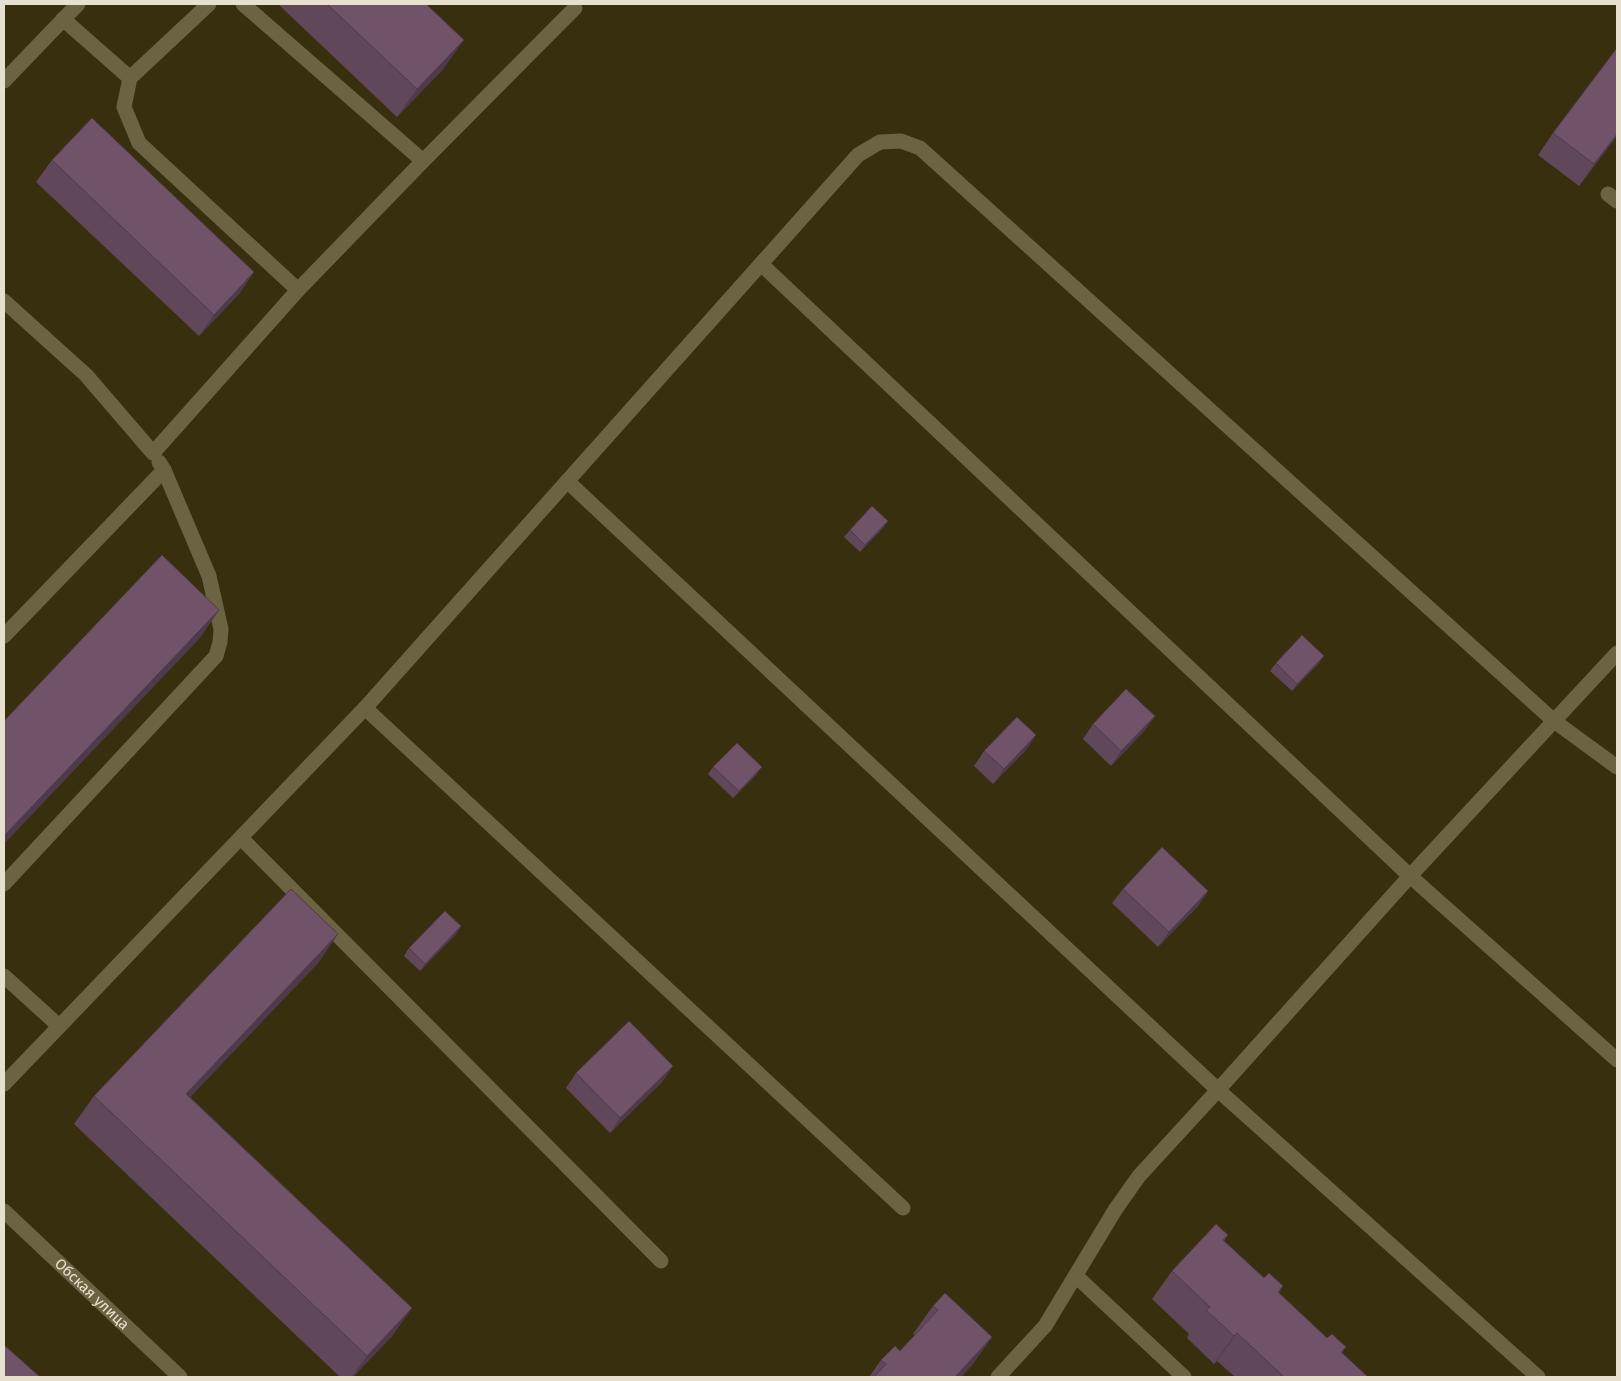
<svg xmlns="http://www.w3.org/2000/svg" width="1621" height="1381" font-family="'Fira Sans',sans-serif">
<rect width="100%" height="100%" fill="#382f0f"/>
<g fill="none" stroke-linecap="round" stroke-linejoin="round">
<g stroke="#6c6342" stroke-width="15">
<path d="M243,4L423,161"/>
<path d="M63,19L130,78L124,107L139,143L298,290"/>
<path d="M130,78L209,4"/>
<path d="M1608,194L1617,201"/>
<path d="M761,264L1410,876L1617,1060"/>
<path d="M4,301L86,375L153,453L298,290L423,161L575,8"/>
<path d="M567,481L1218,1090L1538,1377"/>
<path d="M4,636L164,470L159,462"/>
<path d="M365,708L903,1208"/>
<path d="M241,838L661,1261"/>
<path d="M4,884L216,656L220,642L221,629L209,576L164,470"/>
<path d="M4,976L59,1026"/>
<path d="M1076,1276L1184,1377"/>
<path d="M998,1377L1045,1326L1115,1210L1139,1176L1218,1090L1410,876L1617,653"/>
</g>
<g stroke="#6c6342" stroke-width="15">
<path d="M4,81L78,4"/>
<path d="M4,1084L365,708L858,155L880,142L901,141L920,148L1554,721L1617,767"/>
</g>
<path stroke="#6c6342" stroke-width="15" id="s1" d="M4,1211L180,1377"/>
</g>
<g fill="#60475a">
<path d="M278,4H426L444,68L397,117Z"/>
<path d="M1617,48V136L1579,186L1538,155L1553,133Z"/>
<path d="M52,160L254,272L239,294L199,336L36,182Z"/>
<path d="M888,521L883,528L860,552L844,537L850,530Z"/>
<path d="M1276,663H1319L1292,691L1270,671Z"/>
<path d="M1155,716L1144,731L1111,766L1083,739L1093,724Z"/>
<path d="M1036,735L1026,750L993,784L974,766L984,751Z"/>
<path d="M713,767L757,774L733,798L708,774Z"/>
<path d="M1123,889L1208,891L1198,906L1158,947L1112,903Z"/>
<path d="M461,926L456,934L420,971L404,956L409,948Z"/>
<path d="M319,962L190,1097L412,1308L392,1336L353,1377H340L74,1124L94,1096Z"/>
<path d="M576,1073L663,1081L610,1133L566,1088Z"/>
<path d="M1228,1235L1224,1241L1264,1278L1283,1286L1279,1293L1327,1338L1346,1347L1342,1353L1368,1377H1235L1217,1361L1214,1364L1187,1338L1189,1334L1152,1299L1172,1271Z"/>
<path d="M933,1306L992,1337L972,1365L961,1377H869L881,1360L900,1351L915,1335L913,1334Z"/>
</g>
<g fill="#4e3a4a">
<path d="M464,40L444,68L397,117L417,89Z"/>
<path d="M1617,134V136L1579,186L1594,164Z"/>
<path d="M254,272L239,294L199,336L214,315Z"/>
<path d="M888,521L883,528L860,552L865,545Z"/>
<path d="M219,610L200,638L4,844V836Z"/>
<path d="M1324,656L1319,663L1292,691L1297,684Z"/>
<path d="M1155,716L1144,731L1111,766L1121,751Z"/>
<path d="M1036,735L1026,750L993,784L1004,769Z"/>
<path d="M762,767L757,774L733,798L739,791Z"/>
<path d="M1208,891L1198,906L1158,947L1169,932Z"/>
<path d="M461,926L456,934L420,971L425,964Z"/>
<path d="M338,934L319,962L166,1122L186,1094Z"/>
<path d="M673,1066L663,1081L610,1133L620,1118Z"/>
<path d="M412,1308L392,1336L353,1377H352L367,1356Z"/>
<path d="M1237,1333L1217,1361L1214,1364L1234,1336Z"/>
<path d="M992,1337L972,1365L961,1377H954Z"/>
</g>
<g fill="#705369" stroke="#4e3a4a">
<path d="M327,4H426L464,40L417,89Z"/>
<path d="M1617,48V134L1594,164L1553,133Z"/>
<path d="M92,118L254,272L214,315L52,160Z"/>
<path d="M872,506L888,521L865,545L850,530Z"/>
<path d="M162,555L219,610L4,836V721Z"/>
<path d="M1302,635L1324,656L1297,684L1276,663Z"/>
<path d="M1126,689L1155,716L1121,751L1093,724Z"/>
<path d="M1017,717L1036,735L1004,769L984,751Z"/>
<path d="M737,743L762,767L739,791L713,767Z"/>
<path d="M1162,847L1208,891L1169,932L1123,889Z"/>
<path d="M291,889L338,934L186,1094L412,1308L367,1356L94,1096Z"/>
<path d="M445,911L461,926L425,964L409,948Z"/>
<path d="M629,1021L673,1066L620,1118L576,1073Z"/>
<path d="M1216,1224L1228,1235L1223,1240L1264,1278L1269,1273L1283,1286L1278,1292L1327,1338L1332,1334L1346,1347L1341,1352L1368,1377H1284L1237,1333L1234,1336L1206,1310L1210,1307L1172,1271Z"/>
<path d="M945,1293L992,1337L955,1377H874L886,1364L881,1360L895,1346L900,1351L938,1310L933,1306Z"/>
<path d="M4,1345L40,1377H4Z"/>
</g>
<g text-anchor="middle" stroke-width="4" stroke-linejoin="round" paint-order="stroke">
<g font-size="15" fill="#e6e1ce" stroke="#2e2504">
<text dy="5" stroke="none"><textPath href="#s1" startOffset="121">Обская улица</textPath></text>
</g>
</g>
<rect width="1621" height="1381" fill="none" stroke="#e6e1ce" stroke-width="10"/>
</svg>
